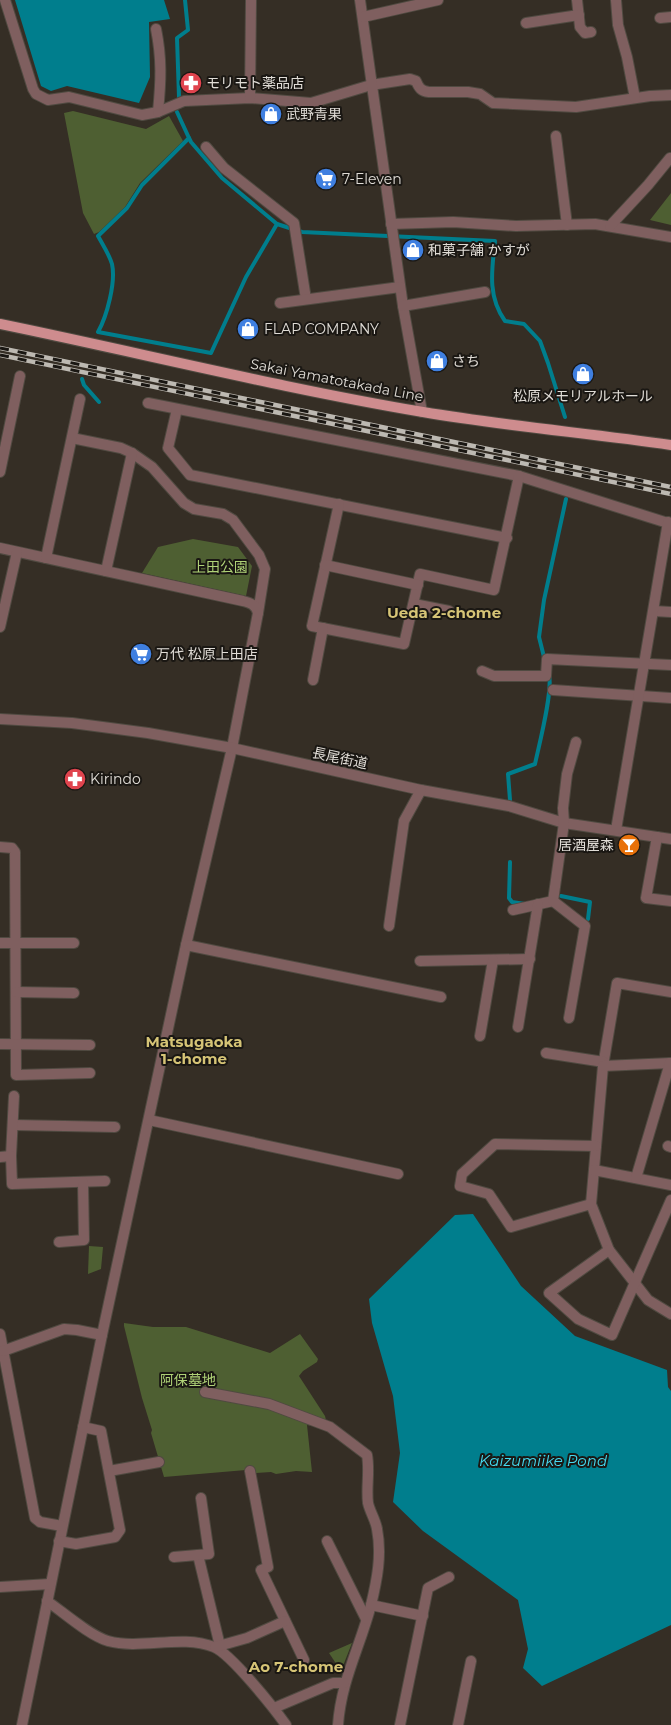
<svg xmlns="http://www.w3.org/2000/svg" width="671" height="1725" font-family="Montserrat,'Noto Sans JP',sans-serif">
<rect width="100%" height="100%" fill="#352e25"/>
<g fill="#4e5f32">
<path d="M73,111L146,129L169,116L183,141L140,183L125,207L99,232L94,234L83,213L64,113Z"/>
<path d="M671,193V225L650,220Z"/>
<path d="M193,539L238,547L252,566L246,596L142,573L158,547Z"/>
<path d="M89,1246L103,1247L101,1269L88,1274Z"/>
<path d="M124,1323L153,1327H186L270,1353L300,1334L318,1359L317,1362L303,1371L299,1376L325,1416L326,1420L324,1428L307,1425L312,1472L296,1471L276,1474L271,1472L256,1473L246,1470L164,1477L151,1433L152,1430L142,1398L124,1326Z"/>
<path d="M352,1643L341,1671L329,1653Z"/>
</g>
<g fill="#007e8d">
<path d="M15,0H164L170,19L149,22L150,77L139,103L67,86L51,91L41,86Z"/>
<path d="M473,1214L521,1286L575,1336L667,1370L668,1387L671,1391V1625L542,1686L523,1668L528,1649L518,1600L423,1531L393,1502L400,1453L393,1396L372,1323L369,1299L455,1215Z"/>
</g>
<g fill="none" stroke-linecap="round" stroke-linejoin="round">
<g stroke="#007e8d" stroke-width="4">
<path d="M179,97L177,38L188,30L185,0"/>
<path d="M177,112L189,138L142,185L127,208L98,236C103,245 109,254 112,264C116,282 107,316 98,332L211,353L246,277L277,224"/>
<path d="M189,138L191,142L222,178L277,224L302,232L495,241C492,269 487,296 505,321L524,324L540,341L548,363L565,417"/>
<path d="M82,379L84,385L99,402"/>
<path d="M545,661L539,637L544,600L566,499"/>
<path d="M510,800L508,774L535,764C539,745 553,692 549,675"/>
<path d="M510,862L509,898L512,902L525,904"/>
<path d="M561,896L590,902L588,919"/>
</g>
<g stroke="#504a41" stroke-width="12">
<g id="minor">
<path d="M5,0L33,89L36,94L48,100L69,97L142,115L158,112L184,101L250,98L311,103L371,85L410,79L416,81C419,88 421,91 429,92H468L480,94L493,103L576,107L650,96L671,95"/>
<path d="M360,0L403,306L422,412"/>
<path d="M577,0L580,27L585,33L591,32"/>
<path d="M616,0L618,25L627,57L635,98"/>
<path d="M363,17L438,0"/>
<path d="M660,18L671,17"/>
<path d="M526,23L579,15"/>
<path d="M156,29C162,59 161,81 158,112"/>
<path d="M250,98L251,0"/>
<path d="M556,136L567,225"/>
<path d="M206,147L224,168L294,223L306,299"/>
<path d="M391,224L453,222L516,226L595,224L671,237"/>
<path d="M610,226L648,185L670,158"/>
<path d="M280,303L400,287"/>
<path d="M403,306L485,292"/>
<path d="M148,403L519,476L671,524"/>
<path d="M177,409L168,448L190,475L507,538"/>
<path d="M72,438L121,448L132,453L152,467L184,503L194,509L223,514L233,520L259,555L265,569L258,613"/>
<path d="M0,472L20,376"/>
<path d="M339,504L312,626L404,644L420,574L494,590L519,476"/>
<path d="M0,548L243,601C251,603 256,605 258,613L232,748L186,945L102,1335L22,1725"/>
<path d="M46,558L80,399"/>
<path d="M325,565L418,585"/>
<path d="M106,571L132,453"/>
<path d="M414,604L449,611"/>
<path d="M654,611L671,612"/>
<path d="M0,627L17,552"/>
<path d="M482,671L494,676H546L547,659L671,665"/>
<path d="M313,680L323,628"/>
<path d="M553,690L671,698"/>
<path d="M0,719L72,723L148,733L232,748L421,790L509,806L564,823L671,839"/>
<path d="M616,830L668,522"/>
<path d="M657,837L646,898L671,901"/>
<path d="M0,847L12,848L15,852L16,1075L90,1073"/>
<path d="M513,910L553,901"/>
<path d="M389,926L404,821L421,790"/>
<path d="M0,943H74"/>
<path d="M186,945L441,997"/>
<path d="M420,961L530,959"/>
<path d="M16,992L74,993"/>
<path d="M671,992L617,983L603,1066L591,1204L609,1250L648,1300L671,1314"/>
<path d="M569,1018L585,926L553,901L564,823L563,808L567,774L576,742"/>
<path d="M518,1027L538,904"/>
<path d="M480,1036L493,960"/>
<path d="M0,1044L90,1045"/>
<path d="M546,1053L604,1062"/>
<path d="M603,1066L671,1063"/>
<path d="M149,1120L398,1174"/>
<path d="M13,1125L115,1127"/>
<path d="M668,1146L671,1147"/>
<path d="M11,1156L14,1096"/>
<path d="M0,1157L11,1156L12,1184L105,1181"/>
<path d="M594,1170L671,1185"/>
<path d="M636,1178L670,1063"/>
<path d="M591,1204L511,1227L489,1194L460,1186L462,1174L495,1144L596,1146"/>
<path d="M59,1242L84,1240L83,1182"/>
<path d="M609,1250L549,1293L578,1319L612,1335L671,1200"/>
<path d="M0,1334L35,1518L40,1522L62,1526"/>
<path d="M3,1351L64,1329L77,1330L102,1335"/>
<path d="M205,1392L269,1404L330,1427L367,1455C370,1471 366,1487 368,1503C370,1512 376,1521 377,1529C382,1555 377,1580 371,1605C360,1647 341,1681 338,1725"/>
<path d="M109,1471L159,1462"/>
<path d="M250,1471L268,1567L261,1570L304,1660"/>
<path d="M59,1541L76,1544L115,1537L120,1530L101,1431L83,1427"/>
<path d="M327,1541L366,1619"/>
<path d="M198,1555L220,1646"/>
<path d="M174,1557L209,1554L201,1498"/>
<path d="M0,1587L50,1584"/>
<path d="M47,1601C63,1612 90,1636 108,1641C142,1650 181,1634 214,1647C231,1654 274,1708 286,1725"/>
<path d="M371,1605L423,1616"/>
<path d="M215,1647L247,1638L285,1621"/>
<path d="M274,1708L333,1683H344"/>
<path d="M400,1725L428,1588L449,1577"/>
<path d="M458,1725L471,1661"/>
</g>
</g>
<g stroke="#504a41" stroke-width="12">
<path id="major" d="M0,324C141,353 281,388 423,412C505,426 588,433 671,445"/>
</g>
<use href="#minor" stroke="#7f5f5f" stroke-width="10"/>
<use href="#major" stroke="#ce8c8e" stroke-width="10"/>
<g stroke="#bdb9b2" stroke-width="4.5">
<g id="rail">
<path d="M0,348L671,487"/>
<path d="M0,355L671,494"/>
</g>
</g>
<use href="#rail" stroke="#1a1713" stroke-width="3" stroke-dasharray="9" stroke-linecap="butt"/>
</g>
<defs>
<g id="pharmacy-disc" transform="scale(1.15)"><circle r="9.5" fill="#e0444e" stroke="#1a1713"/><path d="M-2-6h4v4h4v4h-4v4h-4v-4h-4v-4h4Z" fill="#fff"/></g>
<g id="shop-disc" transform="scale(1.15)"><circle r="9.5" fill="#3f7fe0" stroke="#1a1713"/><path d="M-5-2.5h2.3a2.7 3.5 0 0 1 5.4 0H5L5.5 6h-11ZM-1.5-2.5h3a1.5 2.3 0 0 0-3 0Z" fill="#fff"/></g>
<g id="supermarket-disc" transform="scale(1.15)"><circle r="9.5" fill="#3f7fe0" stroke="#1a1713"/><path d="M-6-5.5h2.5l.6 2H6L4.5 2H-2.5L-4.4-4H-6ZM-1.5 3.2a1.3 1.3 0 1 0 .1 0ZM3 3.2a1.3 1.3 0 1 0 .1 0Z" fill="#fff"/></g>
<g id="bar-disc" transform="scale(1.15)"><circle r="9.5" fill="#e8710a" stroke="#1a1713"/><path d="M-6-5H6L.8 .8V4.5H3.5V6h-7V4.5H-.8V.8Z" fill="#fff"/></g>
</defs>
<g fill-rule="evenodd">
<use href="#pharmacy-disc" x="191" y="83"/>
<use href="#shop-disc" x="271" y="114"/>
<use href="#supermarket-disc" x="326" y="179"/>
<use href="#shop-disc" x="413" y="250"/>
<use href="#shop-disc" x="248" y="329"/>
<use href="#shop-disc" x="437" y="361"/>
<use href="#shop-disc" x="583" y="374"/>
<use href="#supermarket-disc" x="141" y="654"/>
<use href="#pharmacy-disc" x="75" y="779"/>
<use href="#bar-disc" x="629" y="845"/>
</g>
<g text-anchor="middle" stroke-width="4" stroke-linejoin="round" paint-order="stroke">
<g font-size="14" fill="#e0dcd6" stroke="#1a1713" text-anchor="start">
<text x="206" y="88">モリモト薬品店</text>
<text x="286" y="119">武野青果</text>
<text x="342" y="184">7-Eleven</text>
<text x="428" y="255">和菓子舗 かすが</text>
<text x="264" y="334">FLAP COMPANY</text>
<text x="452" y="366">さち</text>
<text x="583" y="401" text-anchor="middle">松原メモリアルホール</text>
<text x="156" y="659">万代 松原上田店</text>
<text x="90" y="784">Kirindo</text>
<text x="614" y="850" text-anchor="end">居酒屋森</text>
</g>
<g font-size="14" fill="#e0dcd6" stroke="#1a1713">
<text transform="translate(337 380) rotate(11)" y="5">Sakai Yamatotakada Line</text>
<text transform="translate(340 758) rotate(12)" y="5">長尾街道</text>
</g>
<g font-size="14" fill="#b0d377" stroke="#1a1713">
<text x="220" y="572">上田公園</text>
<text x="188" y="1385">阿保墓地</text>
</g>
<g font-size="15" font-weight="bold" fill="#d6c476" stroke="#1a1713">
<text x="444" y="618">Ueda 2-chome</text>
<text x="194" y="1047">Matsugaoka<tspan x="194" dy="17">1-chome</tspan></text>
<text x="296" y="1672">Ao 7-chome</text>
</g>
<g font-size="15" font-style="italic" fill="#46d9ef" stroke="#1a1713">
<text x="543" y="1466">Kaizumiike Pond</text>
</g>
</g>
</svg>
